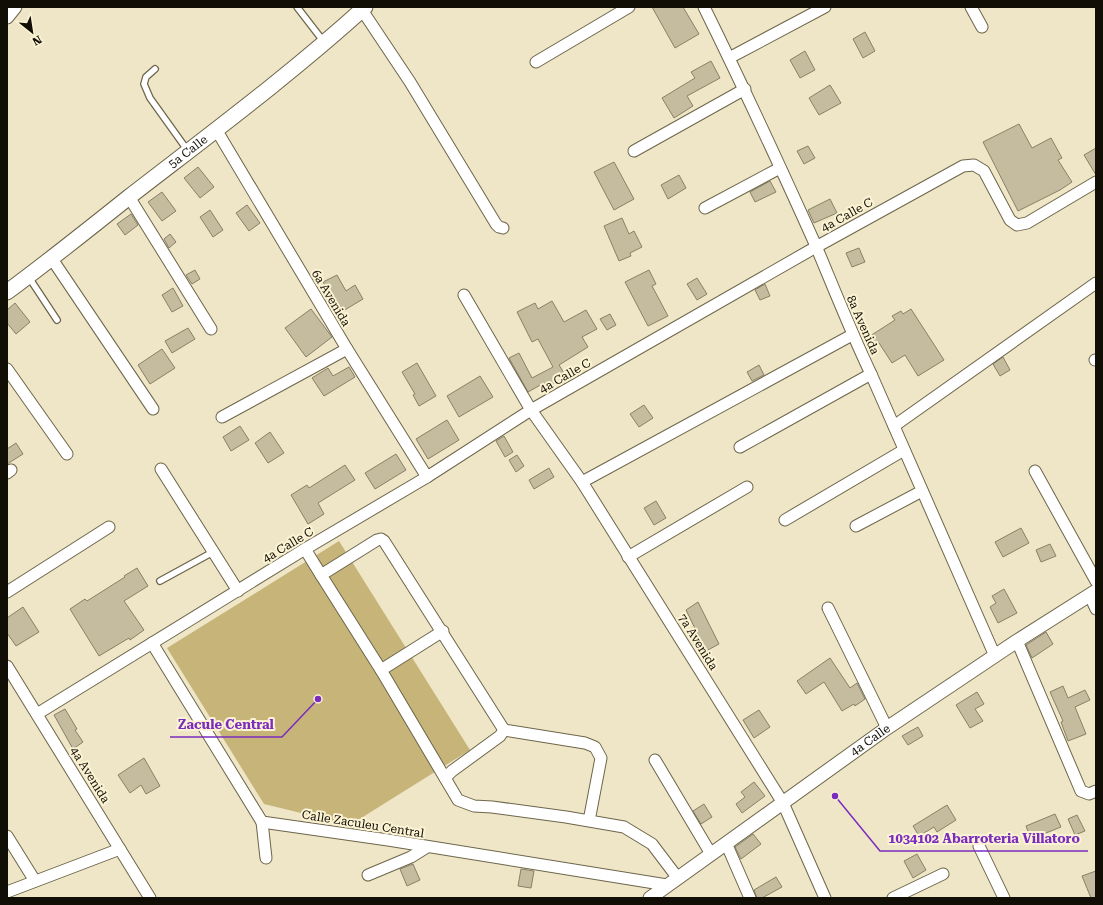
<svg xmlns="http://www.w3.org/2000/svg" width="1103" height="905" font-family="'Roboto Serif',serif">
<rect width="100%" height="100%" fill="#efe6c7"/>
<path fill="#c6b479" d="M339,541L470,750L350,825L264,804L167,648Z"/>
<g fill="#c5bc9f" stroke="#898165">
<path d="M652,7H683L699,34L675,48Z"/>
<path d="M865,32L875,51L863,58L853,39Z"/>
<path d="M805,51L815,70L800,78L790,60Z"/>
<path d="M711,61L720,78L687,96L693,106L674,118L662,98L695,78L691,72Z"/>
<path d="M830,85L841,103L819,115L809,98Z"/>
<path d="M1019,124L1032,148L1051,138L1062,158L1058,160L1072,182L1060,190L1018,211L983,142Z"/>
<path d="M808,146L815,158L804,164L797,151Z"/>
<path d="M1096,148V175L1084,155Z"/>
<path d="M614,162L634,199L614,210L594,172Z"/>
<path d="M198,167L214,187L200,198L184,178Z"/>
<path d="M679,175L686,188L668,199L661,185Z"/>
<path d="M770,181L776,192L755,202L750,192Z"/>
<path d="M162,192L176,211L162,221L148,202Z"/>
<path d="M830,199L837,213L814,223L808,210Z"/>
<path d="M247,205L260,223L249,231L236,213Z"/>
<path d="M210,210L223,230L213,237L200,217Z"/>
<path d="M131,214L138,225L125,235L117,224Z"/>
<path d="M622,218L629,234L634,231L642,247L630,253L631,256L619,261L604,226Z"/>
<path d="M170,234L176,242L169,248L164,239Z"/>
<path d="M859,248L865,262L852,267L846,253Z"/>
<path d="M195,270L200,279L192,284L186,275Z"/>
<path d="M649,270L656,284L652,286L668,316L648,326L625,282Z"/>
<path d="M337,275L346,291L355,285L363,299L343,311L332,293L330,294L323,282Z"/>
<path d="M697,278L707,294L697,300L687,284Z"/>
<path d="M765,284L770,296L760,300L755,290Z"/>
<path d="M173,288L183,306L172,312L162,295Z"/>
<path d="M552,301L564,322L586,310L597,329L582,337L588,347L559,365L564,373L555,378L557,382L547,388L544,383L528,392L509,358L519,353L532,378L553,367L538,339L532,342L517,312L535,303L538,309Z"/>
<path d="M15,303L30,322L16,334L7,323V310Z"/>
<path d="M311,309L332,337L306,357L285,328Z"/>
<path d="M911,309L944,360L918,376L905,355L892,363L879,343L876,345L870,336L895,320L892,316L901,311L903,314Z"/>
<path d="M610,314L616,325L607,330L600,319Z"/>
<path d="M188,328L195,339L172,353L165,341Z"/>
<path d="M162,349L175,368L150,384L138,365Z"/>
<path d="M1003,357L1010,370L1000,376L993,364Z"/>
<path d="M417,363L436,396L419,406L413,395L415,394L402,372Z"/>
<path d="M759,365L764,375L752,381L747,372Z"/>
<path d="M349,367L355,377L324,396L312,378L328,368L333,376Z"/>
<path d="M480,376L493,397L459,417L447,396Z"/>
<path d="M644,405L653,418L639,427L630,414Z"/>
<path d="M447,420L459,440L428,459L416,439Z"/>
<path d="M240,426L249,440L231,451L223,437Z"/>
<path d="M270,432L284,453L268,463L255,443Z"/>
<path d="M504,436L513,452L505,457L496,441Z"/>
<path d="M16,443L23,454L7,464V449Z"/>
<path d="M396,454L406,470L375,489L365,473Z"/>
<path d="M517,455L524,466L516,472L509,460Z"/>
<path d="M345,465L355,480L318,503L324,514L308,524L291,495L307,485L309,488Z"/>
<path d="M549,468L554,477L534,489L529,480Z"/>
<path d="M656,501L666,518L654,525L644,508Z"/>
<path d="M1021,528L1029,543L1003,557L995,542Z"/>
<path d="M1050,544L1056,556L1041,562L1036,550Z"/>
<path d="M137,568L148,586L124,601L144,630L130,640L129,638L99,656L70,609L85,599L87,601L125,577L124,576Z"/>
<path d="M1004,589L1017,613L998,623L990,607L996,603L992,596Z"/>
<path d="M698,602L719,644L706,651L686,610Z"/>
<path d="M23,607L39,632L16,646L7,633V618Z"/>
<path d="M1046,632L1053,644L1032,658L1026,645Z"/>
<path d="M830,658L850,688L857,683L865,699L855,706L854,704L842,711L824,682L806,694L797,681Z"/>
<path d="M1063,686L1068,698L1085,690L1090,700L1075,707L1086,734L1068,741L1061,722L1063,721L1050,692Z"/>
<path d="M977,692L984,704L975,709L983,721L970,728L956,705Z"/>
<path d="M65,709L77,729L75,730L83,742L73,749L54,715Z"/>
<path d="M759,710L770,727L754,738L743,720Z"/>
<path d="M918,727L923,736L908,745L902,736Z"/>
<path d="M144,758L160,786L146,794L141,785L130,793L118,775Z"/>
<path d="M754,782L765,796L742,813L736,804L745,797L741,792Z"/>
<path d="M704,804L712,817L701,824L693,811Z"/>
<path d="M947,805L956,820L937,832L934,827L919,836L913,826Z"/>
<path d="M1055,814L1061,827L1031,839L1026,826Z"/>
<path d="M1077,815L1085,831L1075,835L1068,819Z"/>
<path d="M753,834L761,844L741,859L735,847Z"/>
<path d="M917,854L926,870L913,878L904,861Z"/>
<path d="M413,864L420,880L407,886L400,869Z"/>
<path d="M521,869L534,871L531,888L518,886Z"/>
<path d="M1096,871V898H1091L1082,876Z"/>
<path d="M776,877L782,887L762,898H757L754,890Z"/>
</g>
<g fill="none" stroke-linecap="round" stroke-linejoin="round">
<g stroke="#6d654a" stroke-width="8">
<g id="service">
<path d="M297,7L324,42"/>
<path d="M155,69L146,77L144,84L150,98L188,151"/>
<path d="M28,276L57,320"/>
<path d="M160,581L213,552"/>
</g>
</g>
<g stroke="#6d654a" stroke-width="13">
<g id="minor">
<path d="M704,7C743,86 780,166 816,246C834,289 851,332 871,374L995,656"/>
<path d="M971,7L982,27"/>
<path d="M362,10L410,82L496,224L499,227L503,228"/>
<path d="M729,58L825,7"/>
<path d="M536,62L629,7"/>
<path d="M217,131L347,349L427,477"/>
<path d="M634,151L745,89"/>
<path d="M129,197L211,329"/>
<path d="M705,208L780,168"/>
<path d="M52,259L153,409"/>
<path d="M464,295L531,410L582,482L783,803L825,898"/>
<path d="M1095,360H1096"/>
<path d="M7,369L67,454"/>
<path d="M222,417L347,349"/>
<path d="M894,426L1096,283"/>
<path d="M740,447L871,374"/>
<path d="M161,469L238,591"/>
<path d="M1035,471L1096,581"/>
<path d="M7,473L11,470"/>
<path d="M582,482L852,335"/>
<path d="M785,520L904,450"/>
<path d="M856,526L922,491"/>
<path d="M305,549L321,575"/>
<path d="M628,557L747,487"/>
<path d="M7,592L109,527"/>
<path d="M1090,596L1096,609"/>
<path d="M828,608L887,728"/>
<path d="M1017,641L1081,791L1089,794L1096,791"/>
<path d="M152,643L262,822L388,840L667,885"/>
<path d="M7,666L150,898"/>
<path d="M381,670L443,631"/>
<path d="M37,714L305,549L427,477L531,410L816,247L963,166L974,165L984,171L1010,220L1017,225L1027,223L1096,182"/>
<path d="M655,760L711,854"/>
<path d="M445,778L452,771L500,736L504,730"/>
<path d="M589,821L601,758L595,747L585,743L504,730L384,541L381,539L377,540L321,575L381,670L458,800L474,806L492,807L566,817L624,827L652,844L677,877"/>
<path d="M262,822L266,858"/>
<path d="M7,836L35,881"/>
<path d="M726,843L750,898"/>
<path d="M979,846L1004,898"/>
<path d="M368,875L411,857L427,847"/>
<path d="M7,892L120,849"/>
<path d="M893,898L943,874"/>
</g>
</g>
<g stroke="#6d654a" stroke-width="15">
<g id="tertiary">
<path d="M7,17L15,7"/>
<path id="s1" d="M650,898L887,728L1017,641L1096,591"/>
</g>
</g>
<g stroke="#6d654a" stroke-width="17">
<g id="secondary">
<path id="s2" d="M7,292C49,261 89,229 129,197C209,135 290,75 365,7"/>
</g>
</g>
<use href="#service" stroke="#fff" stroke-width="5.5"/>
<use href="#minor" stroke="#fff" stroke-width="11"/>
<use href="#tertiary" stroke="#fff" stroke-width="13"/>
<use href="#secondary" stroke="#fff" stroke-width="15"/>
</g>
<g text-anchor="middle" stroke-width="4" stroke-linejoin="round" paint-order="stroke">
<g font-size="12" fill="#110e05" stroke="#fcf3d4">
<text dy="4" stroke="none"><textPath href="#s2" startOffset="229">5a Calle</textPath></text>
<text transform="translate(847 215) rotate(-29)" y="4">4a Calle C</text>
<text transform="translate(331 298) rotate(59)" y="4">6a Avenida</text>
<text transform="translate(863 325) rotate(66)" y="4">8a Avenida</text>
<text transform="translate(565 376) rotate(-30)" y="4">4a Calle C</text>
<text transform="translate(288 545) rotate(-31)" y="4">4a Calle C</text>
<text transform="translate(698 642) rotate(58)" y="4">7a Avenida</text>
<text dy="4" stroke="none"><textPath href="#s1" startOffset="271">4a Calle</textPath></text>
<text transform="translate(90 775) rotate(58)" y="4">4a Avenida</text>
<text transform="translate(363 824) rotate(9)" y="4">Calle Zaculeu Central</text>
</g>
</g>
<path fill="none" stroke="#7b2cbf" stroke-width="1.5" d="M318 699L282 737H170M835 796L880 851H1088"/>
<g fill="#7b2cbf" stroke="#fcf3d4" stroke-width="1.5">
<circle cx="318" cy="699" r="4"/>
<circle cx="835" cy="796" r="4"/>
</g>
<g font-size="13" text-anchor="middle" font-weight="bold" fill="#7b2cbf" stroke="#fcf3d4" stroke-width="4" stroke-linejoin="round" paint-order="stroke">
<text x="226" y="729">Zacule Central</text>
<text x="984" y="843">1034102 Abarroteria Villatoro</text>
</g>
<rect width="1103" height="905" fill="none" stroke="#110e05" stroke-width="16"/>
<g transform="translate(32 32) rotate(150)" stroke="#fcf3d4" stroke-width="3" paint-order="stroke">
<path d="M0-3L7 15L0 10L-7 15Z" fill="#110e05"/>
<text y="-6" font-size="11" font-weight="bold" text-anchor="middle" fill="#110e05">N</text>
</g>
</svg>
